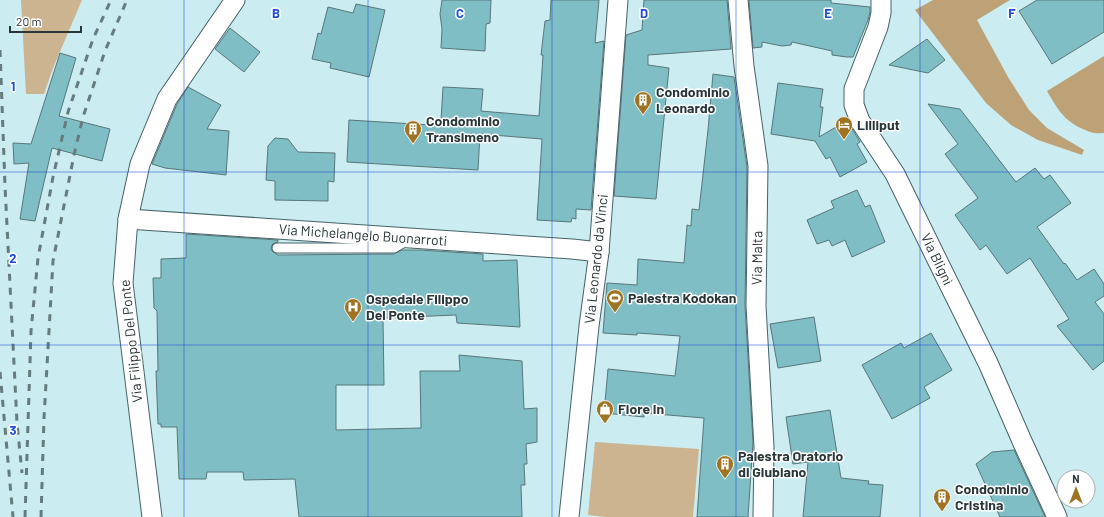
<svg xmlns="http://www.w3.org/2000/svg" width="1104" height="517" font-family="Barlow,sans-serif">
<rect width="100%" height="100%" fill="#cbecf0"/>
<g fill="#cbb48f">
<path d="M21,0H82L53,68L44,94H26Z"/>
<path d="M595,442L699,449L693,517H606L588,515Z"/>
</g>
<g fill="#bda278">
<path d="M933,0H1010L977,20L1008,77L1029,110L1047,128L1084,150L1082,155L1038,140L1011,125L986,103L915,10Z"/>
<path d="M1104,56V133C1094,134 1092,133 1083,129C1064,121 1057,108 1047,91Z"/>
</g>
<g fill="#7fbec5" stroke="#58767a">
<path d="M442,0H491L490,23L486,24L485,51L441,48L442,29L440,14Z"/>
<path d="M551,0H599L595,43L604,41L591,210L576,209V219L572,218L571,222L537,220L542,139L480,134L478,170L347,162L349,120L431,125L432,120H441L443,87L483,89L481,111L539,116L543,55H541L545,21L550,20Z"/>
<path d="M644,0H727L731,49L648,55V65L669,68L656,199L614,196L626,35L642,30Z"/>
<path d="M749,0H831V3L870,7V12L868,20L853,57H847L832,55V51L792,42L791,45L782,46L762,42V47L753,48Z"/>
<path d="M1037,0H1104V32L1052,64L1019,11Z"/>
<path d="M356,4L385,10L369,77L330,68L331,63L312,59L318,33L321,34L328,7L353,13Z"/>
<path d="M230,28L260,52L244,72L215,49Z"/>
<path d="M927,39L945,60L928,73L889,65Z"/>
<path d="M60,53L76,58L59,116L110,129L102,161L52,148L35,221L20,219L29,163L14,164L13,143L31,144Z"/>
<path d="M713,74L734,77L747,167L745,306L753,442L748,517H697L704,418L644,413V417L604,413L608,369L675,376L680,336L637,333V335L603,333L607,283L637,285L638,259L684,263L687,225L691,226L692,209L699,210L708,130Z"/>
<path d="M778,83L823,89L820,107H823L819,137L848,120L851,127L860,142L857,144L867,162L840,177L830,157L826,159L815,141L771,134Z"/>
<path d="M188,87L221,105L207,129L229,131L226,175L165,168L152,164L177,104Z"/>
<path d="M928,104L960,109L1016,182L1035,168L1044,179L1050,175L1071,203L1037,227L1064,264L1065,263L1077,280L1094,269L1104,284V296L1095,302L1104,314V361L1093,370L1057,326L1069,319L1030,258L1007,274L986,245L980,250L955,215L978,198L945,154L958,144Z"/>
<path d="M275,138L288,139L298,152L335,153L334,182L328,181V201L275,200V181L266,180L268,146Z"/>
<path d="M857,190L865,207L870,205L885,242L852,257L845,240L832,246L829,240L817,244L807,220L834,208L831,201Z"/>
<path d="M186,234L278,240V242L274,243L272,245L271,248L272,251L277,254V255L394,254L402,250H420L483,254V261L517,260L520,327L457,323L456,315L383,318L384,385H336V430L421,428L420,371H460L459,355L522,361L524,409L537,408V442L526,444L527,464H524L525,485H521L522,517H299L295,479L244,480L243,472H207L206,479H179L177,427H161V424H158L156,371H158L157,311L154,308L153,278H161V259L186,258Z"/>
<path d="M814,317L821,361L778,368L770,324Z"/>
<path d="M931,333L952,370L924,387L930,398L892,419L862,365L901,343L904,348Z"/>
<path d="M830,410L841,478L869,481L868,484L883,485L880,517H803L808,462L793,464L786,417Z"/>
<path d="M1014,450L1045,517H1000L976,464L992,452Z"/>
</g>
<g fill="none" stroke-linecap="round" stroke-linejoin="round">
<g stroke="#456266" stroke-width="11">
<path id="lane" d="M277,248H394L406,241"/>
</g>
<g stroke="#456266" stroke-width="21">
<g id="street">
<path d="M738,0L744,66L758,166L756,306L764,447L763,517"/>
<path d="M881,0V13L878,27L854,89V105L860,121L895,174L949,284L988,363L1022,441L1057,517"/>
<path d="M128,219L572,249L599,252"/>
<path d="M152,517L123,283L128,219L140,164L167,99L235,0"/>
<path d="M569,517L589,326L599,252L618,0"/>
</g>
</g>
<use href="#lane" stroke="#fff" stroke-width="9"/>
<use href="#street" stroke="#fff" stroke-width="19"/>
<g stroke="#667b7d" stroke-width="3" stroke-dasharray="7 7" stroke-linecap="butt">
<path d="M0,50L5,186L17,423L22,473"/>
<path d="M0,372L13,517"/>
<path d="M25,517L31,331L38,258L53,177L68,112L93,39L111,0"/>
<path d="M41,517L44,418L53,261L74,155L83,117L105,51L127,0"/>
</g>
</g>
<path fill="none" stroke="#1d4ed8" stroke-width="1" stroke-opacity="0.55" d="M184,0V517M368,0V517M552,0V517M736,0V517M920,0V517M0,172H1104M0,345H1104"/>
<defs>
<g id="building-pin" transform="scale(0.9)"><path d="M0 17L-7.5 6A9.5 9.5 0 1 1 7.5 6Z" fill="#9e7322" stroke="#fff"/><path d="M-4-6H4V6H1V3H-1V6H-4ZM-2.5-4.3h1.7v1.8h-1.7ZM.8-4.3h1.7v1.8H.8ZM-2.5-1h1.7V.8h-1.7ZM.8-1h1.7V.8H.8Z" fill="#fff"/></g>
<g id="hotel-pin" transform="scale(0.9)"><path d="M0 17L-7.5 6A9.5 9.5 0 1 1 7.5 6Z" fill="#9e7322" stroke="#fff"/><path d="M-6-4.5h1.5V1H6V5H4.5V3h-9V5H-6ZM-4 0a1.8 1.8 0 1 1 3.6 0ZM.5 0V-2.5h3Q6-2.5 6 0Z" fill="#fff"/></g>
<g id="stadium-pin" transform="scale(0.9)"><path d="M0 17L-7.5 6A9.5 9.5 0 1 1 7.5 6Z" fill="#9e7322" stroke="#fff"/><path d="M0-5a6.5 5 0 1 0 0 10a6.5 5 0 1 0 0-10ZM-3.5-1.8h7v3.6h-7Z" fill="#fff"/></g>
<g id="hospital-pin" transform="scale(0.9)"><path d="M0 17L-7.5 6A9.5 9.5 0 1 1 7.5 6Z" fill="#9e7322" stroke="#fff"/><path d="M-5-5h3v3.5h4V-5h3V5h-3V1.5h-4V5h-3Z" fill="#fff"/></g>
<g id="shop-pin" transform="scale(0.9)"><path d="M0 17L-7.5 6A9.5 9.5 0 1 1 7.5 6Z" fill="#9e7322" stroke="#fff"/><path d="M-5-2.5h2.3a2.7 3.5 0 0 1 5.4 0H5L5.5 6h-11ZM-1.5-2.5h3a1.5 2.3 0 0 0-3 0Z" fill="#fff"/></g>
</defs>
<g fill-rule="evenodd">
<use href="#building-pin" x="643" y="100"/>
<use href="#hotel-pin" x="844" y="125"/>
<use href="#building-pin" x="413" y="129"/>
<use href="#stadium-pin" x="615" y="298"/>
<use href="#hospital-pin" x="353" y="307"/>
<use href="#shop-pin" x="605" y="409"/>
<use href="#building-pin" x="725" y="464"/>
<use href="#building-pin" x="942" y="497"/>
</g>
<g text-anchor="middle" stroke-width="3" stroke-linejoin="round" paint-order="stroke">
<g font-size="14" font-weight="bold" fill="#2a3739" stroke="#fff" text-anchor="start">
<text x="656" y="97">Condominio<tspan x="656" dy="16">Leonardo</tspan></text>
<text x="426" y="126">Condominio<tspan x="426" dy="16">Transimeno</tspan></text>
<text x="857" y="130">Lilliput</text>
<text x="628" y="303">Palestra Kodokan</text>
<text x="366" y="304">Ospedale Filippo<tspan x="366" dy="16">Del Ponte</tspan></text>
<text x="618" y="414">Fiore In</text>
<text x="738" y="461">Palestra Oratorio<tspan x="738" dy="16">di Giubiano</tspan></text>
<text x="955" y="494">Condominio<tspan x="955" dy="16">Cristina</tspan></text>
</g>
<g font-size="14" fill="#2a3739" stroke="#fff">
<text transform="translate(363 235) rotate(4)" y="5">Via Michelangelo Buonarroti</text>
<text transform="translate(757 258) rotate(-89)" y="5">Via Malta</text>
<text transform="translate(596 259) rotate(-84)" y="5">Via Leonardo da Vinci</text>
<text transform="translate(937 259) rotate(64)" y="5">Via Blignì</text>
<text transform="translate(131 341) rotate(-96)" y="5">Via Filippo Del Ponte</text>
</g>
</g>
<g font-size="13" text-anchor="middle" font-weight="bold" fill="#1d4ed8" stroke="#fff" stroke-width="3" stroke-linejoin="round" paint-order="stroke">
<text x="276" y="18">B</text>
<text x="460" y="18">C</text>
<text x="644" y="18">D</text>
<text x="828" y="18">E</text>
<text x="1012" y="18">F</text>
<text x="13" y="91">1</text>
<text x="13" y="263">2</text>
<text x="13" y="435">3</text>
</g>
<g transform="translate(1076 489)"><circle r="19" fill="#ffffff" stroke="#aaafb0"/>
<path d="M0-3L7 15L0 10L-7 15Z" fill="#9e7322"/>
<text y="-6" font-size="11" font-weight="bold" text-anchor="middle" fill="#2a3739">N</text>
</g>
<path d="M10 26v6h71v-6" fill="none" stroke="#2a3739" stroke-width="2"/>
<text x="16" y="26" font-size="12" fill="#2a3739" stroke="#ffffff" stroke-width="3" paint-order="stroke">20 m</text>
</svg>
